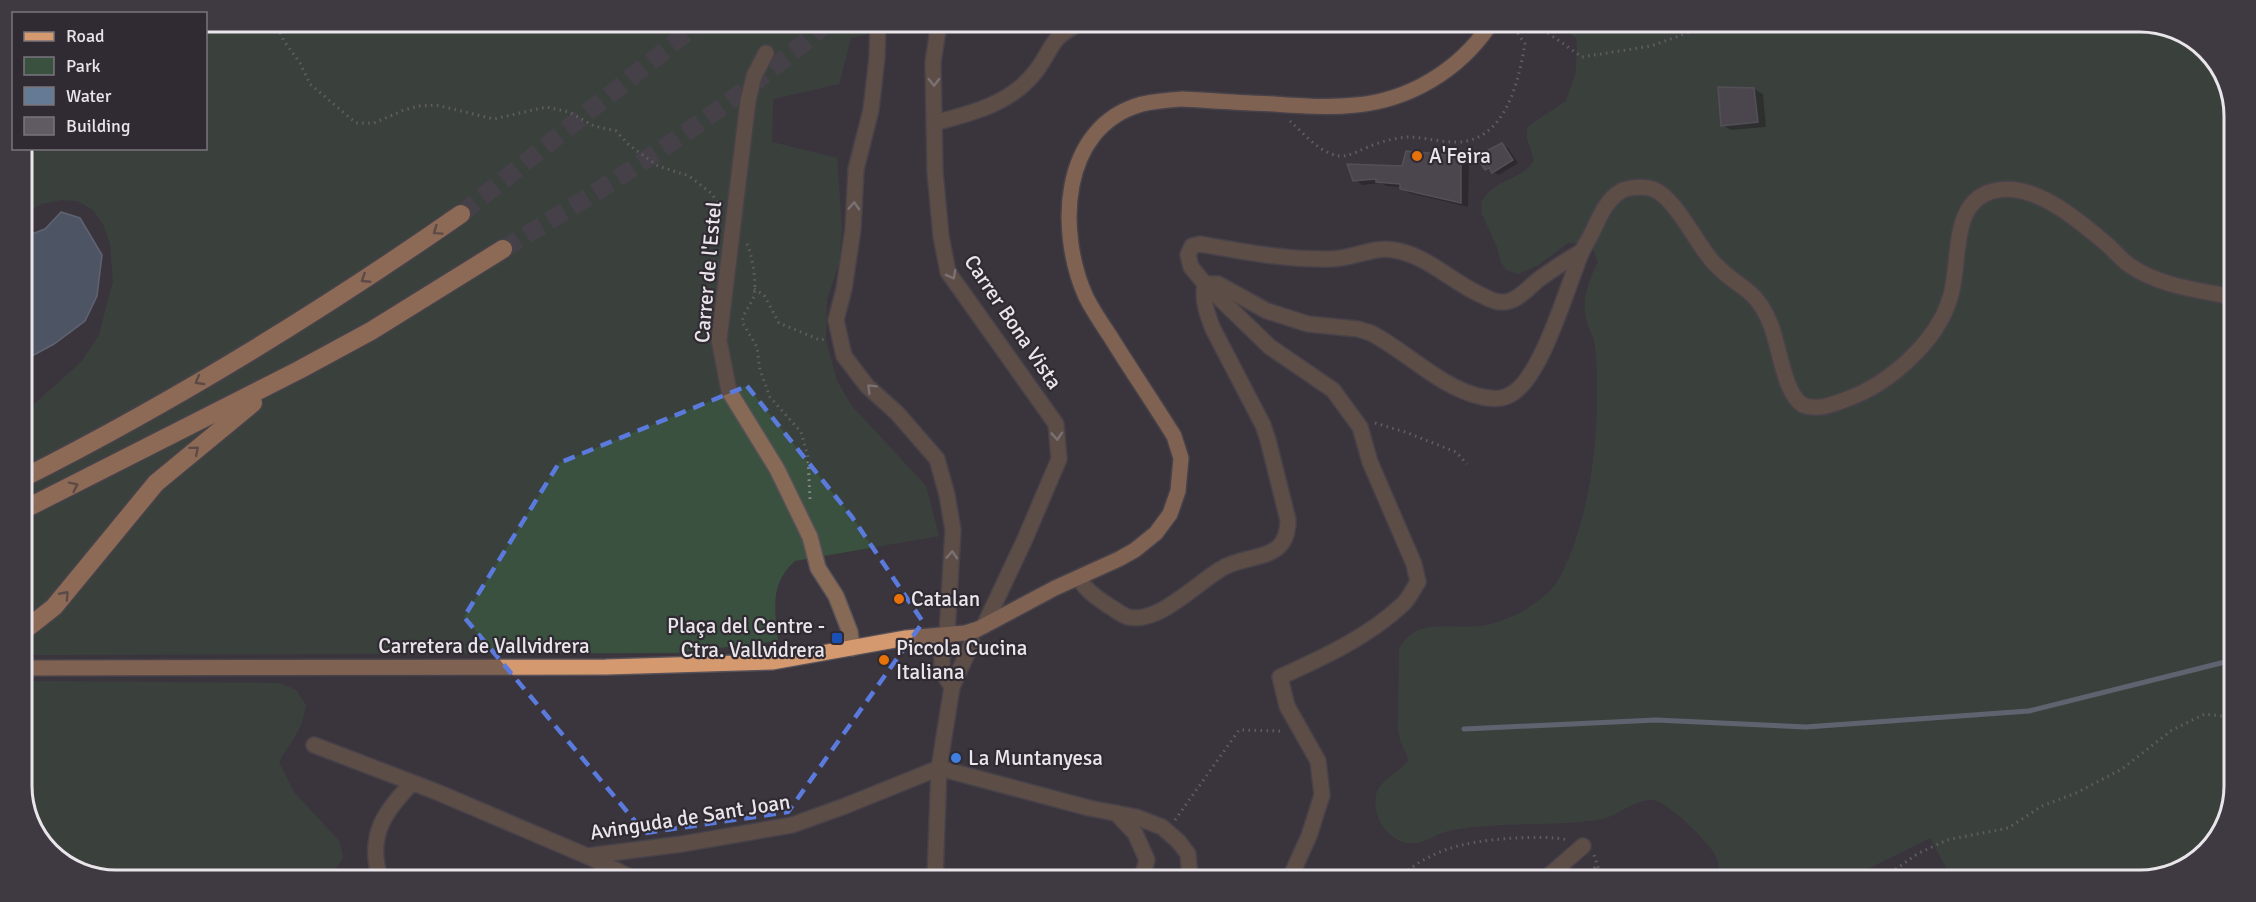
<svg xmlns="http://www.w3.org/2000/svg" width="2256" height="902" font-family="Signika,sans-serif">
<rect width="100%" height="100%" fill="#3b353d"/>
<g fill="#3a513f">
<path d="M206,21L868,24V34L851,38L839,84L773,99L772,142L837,158L842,229L839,264L827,299L826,340L837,381L851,405L926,486L939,536L795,561C769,584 775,610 778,641L675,653L35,655L21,650V412L31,407L80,363L90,349L99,335L113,281L110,243L103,224L93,210L78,201L61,200L41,204L21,215V160L41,149L206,148Z"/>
<path d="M1561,26L2176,28L2216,58L2235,110L2228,822L2193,865L2141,881L1953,880L1930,838L1845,880H1717C1717,874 1719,867 1718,861C1715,847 1672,806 1657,801C1639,795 1620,815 1602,819C1551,828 1499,820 1448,831C1435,834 1423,845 1409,843C1386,841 1370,813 1377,792C1383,778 1400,772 1409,760L1400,740L1398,728L1399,650C1413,617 1452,629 1481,626C1508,622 1547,602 1560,577C1588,524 1598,449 1597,390C1597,374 1597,355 1594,340C1592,332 1587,326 1586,318C1582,296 1589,281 1598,262L1591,244L1568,243L1538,265L1518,274L1506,270L1500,260L1497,247L1482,214L1481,203C1496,176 1521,183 1534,160L1527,138V127L1566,101L1576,73L1577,39Z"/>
<path d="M21,681L280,683L296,690L306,705C302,732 291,740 279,762L294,792L340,842L343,858L331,875L80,874L40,844L21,793Z"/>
</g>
<path fill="#657b95" stroke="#8d9bae" stroke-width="1.5" d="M61,212L80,218L102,255L97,296L85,321L54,344L21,362V238L45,229Z"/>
<g fill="#0007">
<path d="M1754,89L1763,94L1766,127L1731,130L1722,125Z"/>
<path d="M1502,145L1508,148L1518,163L1499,175L1486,169Z"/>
<path d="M1461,157L1469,162L1468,207L1409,193L1401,187L1386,186L1381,183L1363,185L1354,180L1403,167Z"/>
</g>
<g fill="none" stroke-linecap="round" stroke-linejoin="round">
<path stroke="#8d9bae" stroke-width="5" d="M1464,729L1656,720L1806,727L2029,711L2229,661"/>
</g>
<g fill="#605a63" stroke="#746e77" stroke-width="1.5">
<path d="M1718,87L1754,88L1758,122L1721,126Z"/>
<path d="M1502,143L1513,160L1492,173L1489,168L1485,170L1476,156Z"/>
<path d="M1406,151L1461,156V203L1400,189V184L1376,182V179L1353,181L1347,164L1402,166Z"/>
</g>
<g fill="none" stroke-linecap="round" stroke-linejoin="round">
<g stroke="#554f57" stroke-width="18" stroke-dasharray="18 9" stroke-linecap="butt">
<path d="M461,214L699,23"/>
<path d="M503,249C615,182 728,110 827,23"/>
</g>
<g stroke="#575159" stroke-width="18">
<g id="minor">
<path d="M878,24L877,57L871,110L856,169L853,229L844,289L836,320L844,356L867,386L897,413L937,459L947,495L953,530L947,634L942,659V671L952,687"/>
<path d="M939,24L933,62L935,172L941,236L948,272L1056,424L1059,459L1025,539L984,626"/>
<path d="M766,53L754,76L748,101L719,340L729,391L777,469L810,537L818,568L836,596L850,632L852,648"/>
<path d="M934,123C972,113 1011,104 1036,71C1053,49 1049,38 1079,24"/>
<path d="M1205,284H1218L1267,311L1308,324L1358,329L1371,333C1409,353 1439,387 1482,397C1494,399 1503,400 1513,393C1542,375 1567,288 1580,256C1583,248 1588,241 1592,233C1599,218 1606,200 1621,191C1629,187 1644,186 1653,189C1677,199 1696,244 1714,263C1738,289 1755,286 1770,323C1779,343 1784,395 1803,405C1817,411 1834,404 1847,399C1889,384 1937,342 1950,298C1962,262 1948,198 1998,190C2037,183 2083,224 2110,247C2116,253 2122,260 2129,265C2159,286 2198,290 2233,297"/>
<path d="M1079,578C1086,591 1096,597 1109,606C1115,609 1122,616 1129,617C1158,624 1197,583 1221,569C1248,552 1288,564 1288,520L1268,440L1263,425L1213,329C1207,314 1202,300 1205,284"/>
<path d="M314,745L437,792L587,856L628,876"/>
<path d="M1116,813L1135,833L1147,860L1142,878"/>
<path d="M587,856L682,844L792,825L845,806L939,768L1089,808L1136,817L1162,827L1179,842L1188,854L1190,878"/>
<path d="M379,875C368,834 385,811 412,783"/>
<path d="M935,877L939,768L952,687L971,645L972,632"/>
<path d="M1290,878L1309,836L1322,795L1318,761L1287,706L1280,677C1322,658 1368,637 1402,605C1409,599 1413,589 1418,582L1414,564L1370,462L1360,427L1333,390L1270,347L1205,284L1191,267L1188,255L1192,246L1200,244C1245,252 1286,260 1331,259C1352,259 1374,246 1394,250C1426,255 1451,281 1479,294C1486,297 1493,302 1501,302C1518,303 1530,285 1542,277C1555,268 1568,259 1581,252"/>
<path d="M1545,879L1583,846"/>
</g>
</g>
<g stroke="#575159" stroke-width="18">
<path id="major" d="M21,668L606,667L772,662L906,638L965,633L978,629L1055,588L1119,559L1135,550L1156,533L1170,514L1178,491L1181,458L1174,436C1153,402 1131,370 1110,336C1102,324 1093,311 1086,297C1057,233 1059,127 1142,104C1155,101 1169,100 1182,99C1213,101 1243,103 1274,104C1301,106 1329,108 1356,105C1410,100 1459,70 1489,26"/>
</g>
<g stroke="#575159" stroke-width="21">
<g id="highway">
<path d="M21,479C174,402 320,312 461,214"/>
<path d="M21,511L299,370L371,331L503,249"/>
<path d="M21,633L54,607L156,483L253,403"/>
</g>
</g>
<g stroke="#928d93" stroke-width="3" stroke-dasharray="1.5 4.5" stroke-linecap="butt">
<path d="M275,22L284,41L300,63L310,84L356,123H374L404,110L419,106L436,105L494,119L546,107L569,112L594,126L616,131L629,145L658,166L689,176L711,193L719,204"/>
<path d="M1538,26L1582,57L1651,46L1707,26"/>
<path d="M1290,121C1301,131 1312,144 1325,151C1343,161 1351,154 1368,147C1379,142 1395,138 1408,137C1427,137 1448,145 1467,141C1508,132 1519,78 1525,44L1513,26"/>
<path d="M747,244C752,254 757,284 754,296C751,305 744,311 742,322L757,347L760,370L770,397L801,432L808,457L810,499"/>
<path d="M754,289L764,295L779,323L820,340L826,339"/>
<path d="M1375,423L1405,432L1456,452L1467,464"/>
<path d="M1175,820L1239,730L1283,731"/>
<path d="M1594,855L1600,873V879"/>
<path d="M1399,878C1412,865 1434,853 1451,848C1477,839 1542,834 1568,840"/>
<path d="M1589,879L1597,863"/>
<path d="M1881,880L1917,854L1947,840L2008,828L2042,806L2076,793L2122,769L2172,730L2205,714L2229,717"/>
</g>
<use href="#minor" stroke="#876a55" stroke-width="15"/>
<use href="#major" stroke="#d4996e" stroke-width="15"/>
<use href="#highway" stroke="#f2ac77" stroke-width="18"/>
</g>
<defs><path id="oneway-chevron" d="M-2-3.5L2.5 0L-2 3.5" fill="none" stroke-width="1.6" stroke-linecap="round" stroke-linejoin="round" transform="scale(1.5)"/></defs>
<g stroke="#c7bab6">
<use href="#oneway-chevron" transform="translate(934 82) rotate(89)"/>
<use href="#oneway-chevron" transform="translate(854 206) rotate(-87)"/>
<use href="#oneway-chevron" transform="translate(952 275) rotate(62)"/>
<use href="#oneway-chevron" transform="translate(871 388) rotate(-135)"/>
<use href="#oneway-chevron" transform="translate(1057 436) rotate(86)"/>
<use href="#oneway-chevron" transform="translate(952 555) rotate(-87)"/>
</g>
<g stroke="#876552">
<use href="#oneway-chevron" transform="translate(437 231) rotate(145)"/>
<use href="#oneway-chevron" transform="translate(365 279) rotate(147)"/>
<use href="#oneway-chevron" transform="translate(199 381) rotate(150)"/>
<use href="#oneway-chevron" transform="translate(195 450) rotate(-40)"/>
<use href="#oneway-chevron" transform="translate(74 486) rotate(-26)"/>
<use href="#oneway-chevron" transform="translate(65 595) rotate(-48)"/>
</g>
<path d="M0 0H2256V902H0ZM747,386L852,517L923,622L788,812L645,833L464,617L559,463Z" fill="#3b353d" fill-opacity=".55" fill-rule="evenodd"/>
<path fill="none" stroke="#5a7bdd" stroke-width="4.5" stroke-dasharray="12 8" stroke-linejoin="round" d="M747,386L852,517L923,622L788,812L645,833L464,617L559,463Z"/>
<g fill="#e8710a" stroke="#302b33" stroke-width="2">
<circle cx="1417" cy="156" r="6"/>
<circle cx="899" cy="599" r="6"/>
<circle cx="884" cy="660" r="6"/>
</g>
<rect fill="#1a4fb4" stroke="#302b33" stroke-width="2" x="831" y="632" width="12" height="12" rx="3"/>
<circle fill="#3f7fe0" stroke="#302b33" stroke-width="2" cx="956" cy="758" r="6"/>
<g text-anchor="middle" stroke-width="4.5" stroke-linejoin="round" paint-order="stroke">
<g font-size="21" fill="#e9e5ea" stroke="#302b33" text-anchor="start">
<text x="1429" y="163">A'Feira</text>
<text x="911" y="606">Catalan</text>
<text x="825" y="633" text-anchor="end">Plaça del Centre -<tspan x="825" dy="24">Ctra. Vallvidrera</tspan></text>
<text x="896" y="655">Piccola Cucina<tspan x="896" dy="24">Italiana</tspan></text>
<text x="968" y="765">La Muntanyesa</text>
</g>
<g font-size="21" fill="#e9e5ea" stroke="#302b33">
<text transform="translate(708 272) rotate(-85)" y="7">Carrer de l'Estel</text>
<text transform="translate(1013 322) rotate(56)" y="7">Carrer Bona Vista</text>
<text x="484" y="653">Carretera de Vallvidrera</text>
<text transform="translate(690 817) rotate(-9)" y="7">Avinguda de Sant Joan</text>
</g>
</g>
<path d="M0 0H2256V902H0ZM116 32H2140A84 84 0 0 1 2224 116V786A84 84 0 0 1 2140 870H116A84 84 0 0 1 32 786V116A84 84 0 0 1 116 32Z" fill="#3f3a42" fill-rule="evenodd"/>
<path fill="none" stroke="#e9e5ea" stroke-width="3" d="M116 32H2140A84 84 0 0 1 2224 116V786A84 84 0 0 1 2140 870H116A84 84 0 0 1 32 786V116A84 84 0 0 1 116 32Z"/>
<rect x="12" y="12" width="195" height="138" fill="#302b33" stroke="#7a757c" stroke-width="1.5"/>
<rect x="24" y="32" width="30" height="9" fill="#d4996e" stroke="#7a757c" stroke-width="1.5"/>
<text x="66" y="42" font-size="18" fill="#e9e5ea">Road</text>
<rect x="24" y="57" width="30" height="18" fill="#3a513f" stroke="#7a757c" stroke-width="1.5"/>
<text x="66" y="72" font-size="18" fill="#e9e5ea">Park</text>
<rect x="24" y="87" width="30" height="18" fill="#657b95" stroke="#7a757c" stroke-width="1.5"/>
<text x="66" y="102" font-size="18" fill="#e9e5ea">Water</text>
<rect x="24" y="117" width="30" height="18" fill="#605a63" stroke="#7a757c" stroke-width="1.5"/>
<text x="66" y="132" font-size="18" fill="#e9e5ea">Building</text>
</svg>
